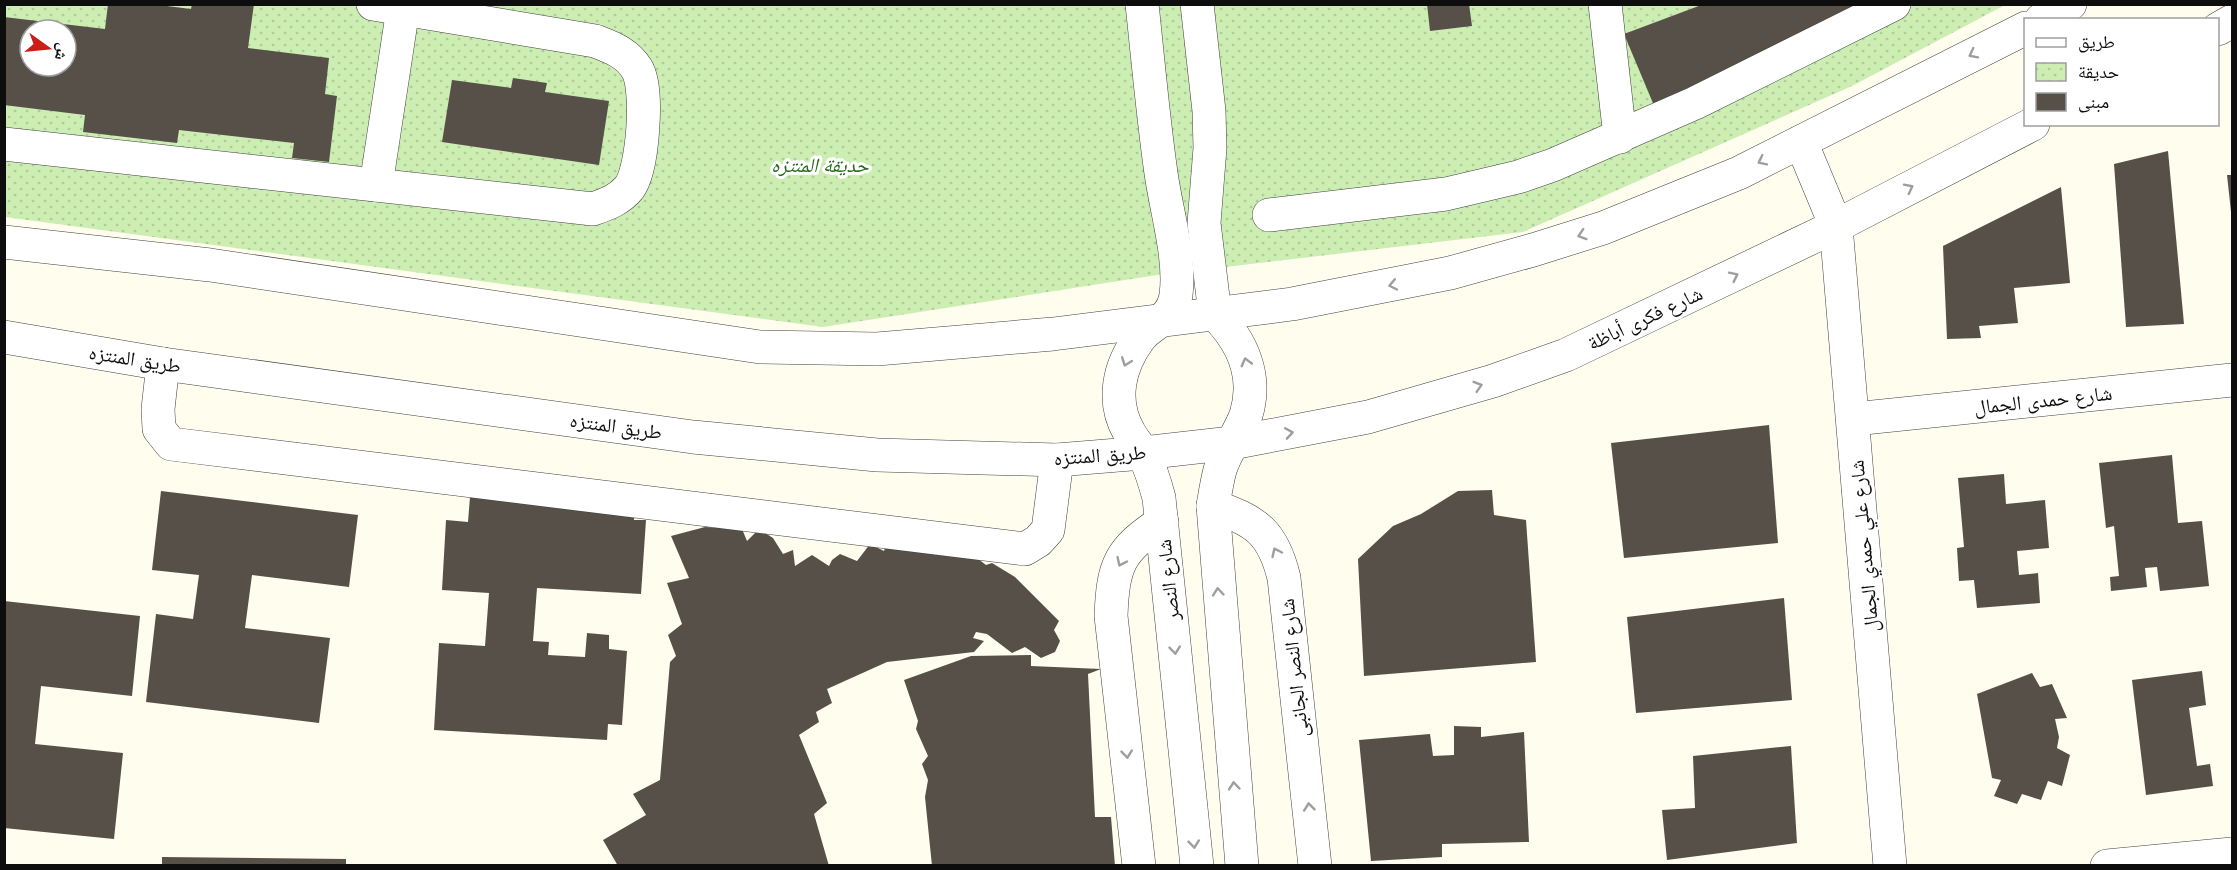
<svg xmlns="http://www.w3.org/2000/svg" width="2237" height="870" font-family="Lora,'Noto Naskh Arabic',serif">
<defs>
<pattern id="park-dots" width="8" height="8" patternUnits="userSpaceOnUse" patternTransform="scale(1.5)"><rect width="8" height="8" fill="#cdeeb3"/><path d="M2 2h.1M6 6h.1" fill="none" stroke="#afcb99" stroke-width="1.8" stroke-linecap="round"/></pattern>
</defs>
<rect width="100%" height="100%" fill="#fffdee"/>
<path fill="url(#park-dots)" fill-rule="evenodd" d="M5,5H2005L1852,86L1523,232L1157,275L823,327L5,217ZM30,30H66V66H30Z"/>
<g fill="#575049" fill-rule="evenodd">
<path d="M108,4H151L191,9L192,4H254L248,48L329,58L325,94L337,96L329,162L292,158L294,143L179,130L177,143L83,132L85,115L4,105V17L105,29ZM30,30H66V66H30Z"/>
<path d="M1427,4H1469L1472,26L1430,31Z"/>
<path d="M1704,4H1854L1857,15L1655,108L1624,34Z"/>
<path d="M513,78L547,83L545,92L609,101L599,165L442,142L452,80L511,88Z"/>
<path d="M2168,151L2184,324L2126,327L2114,164Z"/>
<path d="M2227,175H2232V212H2231Z"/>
<path d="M2061,187L2070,283L2014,288L2018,323L1979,326L1981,338L1947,339L1943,246Z"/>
<path d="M1769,425L1778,543L1624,558L1611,443Z"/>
<path d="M2172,455L2178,523L2202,521L2209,586L2160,591L2157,567L2145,568L2147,587L2111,591L2110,577L2119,576L2114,526L2106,528L2099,463Z"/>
<path d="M2004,474L2006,504L2045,500L2049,548L2017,551L2019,575L2038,573L2040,603L1977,608L1974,580L1959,581L1957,548L1964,547L1958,478Z"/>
<path d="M1492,490L1494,515L1526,520L1536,662L1364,676L1358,559L1393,526L1421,514L1458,491Z"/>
<path d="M161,491L358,515L349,587L252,575L245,628L330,638L319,723L146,702L156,614L193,619L199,575L152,570Z"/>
<path d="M470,497L635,506L634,520H646L641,594L537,588L533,641L549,642L548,655L585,657L587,633L609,635V649L627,651L622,725L608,724L607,740L434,730L439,643L485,646L489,593L442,590L446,520L468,522Z"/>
<path d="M705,527L742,529L747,541L759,529L773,538L783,554L793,550L795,566L812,555L829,566L832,560L840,554L857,561L870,544L884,551L887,542L973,555L986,565L992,563L1015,577L1059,621L1054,630L1060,641L1055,652L1041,658L1025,647L1012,653L987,634L976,632L973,638L984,641L974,652L887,662L827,689L832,703L816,712L819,722L799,735L827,803L814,814L829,866H618L603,840L646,815L633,794L660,780L670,662L676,656L668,635L682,624L667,583L689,578L671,536Z"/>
<path d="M1784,598L1792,700L1636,713L1627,617Z"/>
<path d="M4,601L140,616L132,696L41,686L35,744L123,753L114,839L4,828Z"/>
<path d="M1031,655V666L1101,669L1088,674L1095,817H1111L1115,866H932L925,797L928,780L922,764L928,756L916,729L918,721L904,680L971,656Z"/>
<path d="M2202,671L2206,705L2189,708L2197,766L2210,764L2213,786L2146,795L2132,680Z"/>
<path d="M2032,673L2040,687L2052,684L2067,718L2055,719L2059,737L2057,748L2070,755L2062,786L2048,781L2041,800L2022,794L2017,804L1994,796L2001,780L1992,778L1977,694Z"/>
<path d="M1454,726L1481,727V737L1524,732L1529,842L1442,844V857L1371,861L1359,740L1430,734L1433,756L1454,755Z"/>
<path d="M1791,746L1797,843L1667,860L1662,810L1695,808L1693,756Z"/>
<path d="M162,857L346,859V866H162Z"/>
</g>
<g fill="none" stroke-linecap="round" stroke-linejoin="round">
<g stroke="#404040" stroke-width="34">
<g id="minor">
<path d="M1142,4C1148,60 1153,117 1161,173C1166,210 1181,258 1176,295C1172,322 1152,321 1139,339C1119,366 1111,401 1129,432C1133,440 1140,447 1144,455C1151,469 1155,483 1159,498L1197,866"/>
<path d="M1197,4L1209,111L1210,148L1204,223L1215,314"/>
<path d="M1605,4L1620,137"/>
<path d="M2041,20L2070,4"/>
<path d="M2218,29L2232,21"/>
<path d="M1801,142L1836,226L1890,866"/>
<path d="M4,144L593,209C607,204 619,200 629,188C643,170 649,89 637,69C627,53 613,48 595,41L373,4"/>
<path d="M376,185L403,9"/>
<path d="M1269,215L1446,194L1518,177L1553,165L1695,103L1894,4"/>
<path d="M4,242L210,265L760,347L877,349L1053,334L1292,304L1450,273L1533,250L1603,228L1739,173L2026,28"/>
<path d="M1215,314C1242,341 1258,376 1246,415C1239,434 1226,450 1220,470C1217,481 1215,494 1213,506L1242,866"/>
<path d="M4,337L163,364L693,437L877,455L1057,460L1143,453L1232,443L1368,417L1493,381L1566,355L1836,226L2033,124"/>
<path d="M163,364L158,409L159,429L171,444L1025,549L1038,541L1048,530L1057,460"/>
<path d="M1854,419L2232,380"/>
<path d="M1213,506C1256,521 1273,532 1284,578L1315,866"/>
<path d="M1139,866L1111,616C1113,565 1119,550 1162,522"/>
<path d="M2107,866L2232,854"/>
</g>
</g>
<use href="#minor" stroke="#fff" stroke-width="33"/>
</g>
<defs><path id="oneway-chevron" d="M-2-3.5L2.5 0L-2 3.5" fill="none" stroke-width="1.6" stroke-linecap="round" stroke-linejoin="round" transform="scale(1.5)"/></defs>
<g stroke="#9e9e9e">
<use href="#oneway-chevron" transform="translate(1973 54) rotate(153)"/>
<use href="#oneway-chevron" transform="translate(1762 161) rotate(154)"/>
<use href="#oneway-chevron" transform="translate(1909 188) rotate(-27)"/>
<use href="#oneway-chevron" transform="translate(1582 235) rotate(162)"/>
<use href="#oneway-chevron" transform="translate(1734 276) rotate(-26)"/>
<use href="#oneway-chevron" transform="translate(1393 285) rotate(168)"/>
<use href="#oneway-chevron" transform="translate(1126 362) rotate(111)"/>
<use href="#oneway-chevron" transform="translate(1246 362) rotate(-105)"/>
<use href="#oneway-chevron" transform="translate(1478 386) rotate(-17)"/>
<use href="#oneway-chevron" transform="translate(1289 433) rotate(-9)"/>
<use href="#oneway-chevron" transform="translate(1276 552) rotate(-115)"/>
<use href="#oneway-chevron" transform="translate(1121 562) rotate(115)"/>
<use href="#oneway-chevron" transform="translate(1218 592) rotate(-95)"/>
<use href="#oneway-chevron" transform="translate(1175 650) rotate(84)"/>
<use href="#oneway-chevron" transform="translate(1127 754) rotate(84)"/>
<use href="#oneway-chevron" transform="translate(1234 786) rotate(-95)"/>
<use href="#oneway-chevron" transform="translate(1309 807) rotate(-96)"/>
<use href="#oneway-chevron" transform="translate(1194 844) rotate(84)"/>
</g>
<g text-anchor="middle" stroke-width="6" stroke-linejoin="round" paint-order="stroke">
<g font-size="20" font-style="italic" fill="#226c17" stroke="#fff">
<text x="820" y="172">حديقة المنتزه</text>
</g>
<g font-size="20" fill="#0d0d0d" stroke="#fff">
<text transform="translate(1645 318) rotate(-25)" y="7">شارع فكرى أباظة</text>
<text transform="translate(135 359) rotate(9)" y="7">طريق المنتزه</text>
<text transform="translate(2043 400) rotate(-6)" y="7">شارع حمدى الجمال</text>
<text transform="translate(616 426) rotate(8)" y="7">طريق المنتزه</text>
<text transform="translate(1100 455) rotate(-4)" y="7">طريق المنتزه</text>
<text transform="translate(1864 546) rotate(-95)" y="7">شارع علي حمدي الجمال</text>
<text transform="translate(1168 580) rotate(-96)" y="7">شارع النصر</text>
<text transform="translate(1294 668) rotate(-96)" y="7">شارع النصر الجانبى</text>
</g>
</g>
<rect width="2237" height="870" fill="none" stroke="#0d0d0d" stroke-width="12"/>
<rect x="2024" y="18" width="195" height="108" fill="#ffffff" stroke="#9e9e9e" stroke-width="1.5"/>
<rect x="2036" y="38" width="30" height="9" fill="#ffffff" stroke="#9e9e9e" stroke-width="1.5"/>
<text x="2078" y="48" font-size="18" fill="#0d0d0d">طريق</text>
<rect x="2036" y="63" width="30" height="18" fill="url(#park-dots)" stroke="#9e9e9e" stroke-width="1.5"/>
<text x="2078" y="78" font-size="18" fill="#0d0d0d">حديقة</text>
<rect x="2036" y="93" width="30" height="18" fill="#575049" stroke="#9e9e9e" stroke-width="1.5"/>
<text x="2078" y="108" font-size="18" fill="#0d0d0d">مبنى</text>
<g transform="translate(48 48) rotate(105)"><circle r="28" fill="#ffffff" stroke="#9e9e9e" stroke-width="1.5"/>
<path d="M0-4.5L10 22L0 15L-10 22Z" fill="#cb1e18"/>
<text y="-9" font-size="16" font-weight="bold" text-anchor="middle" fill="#0d0d0d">ش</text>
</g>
</svg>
